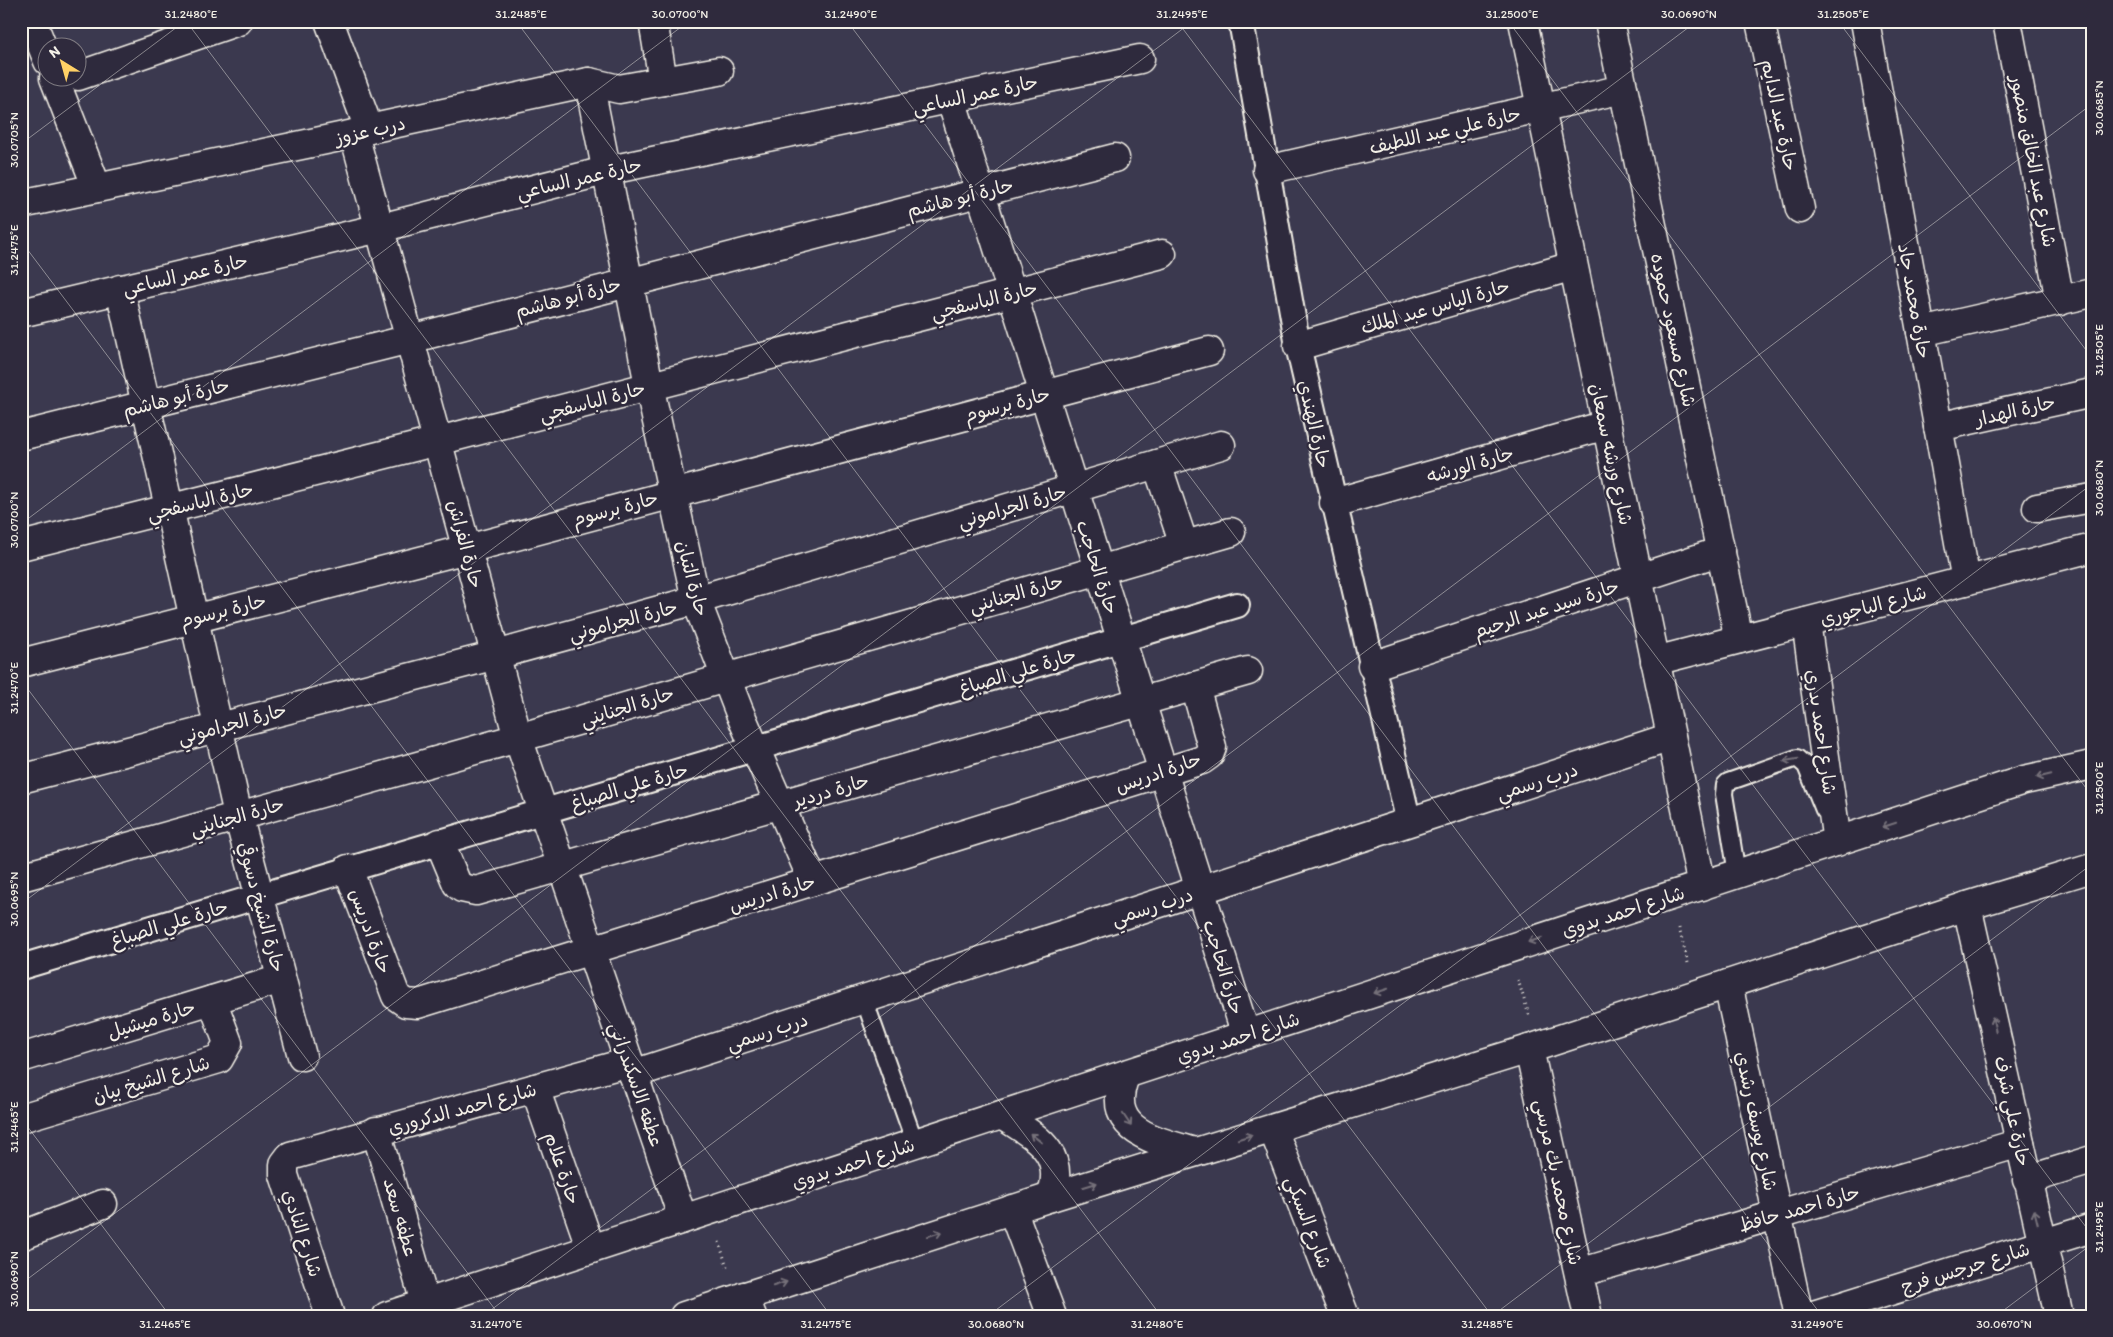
<svg xmlns="http://www.w3.org/2000/svg" width="2113" height="1337" font-family="Itim,'Playpen Sans Arabic',sans-serif">
<rect width="100%" height="100%" fill="#3b394f"/>
<filter id="ink" filterUnits="userSpaceOnUse"><feTurbulence type="fractalNoise" baseFrequency=".02" numOctaves="2"/><feDisplacementMap in="SourceGraphic" scale="10" xChannelSelector="R" yChannelSelector="G"/><feConvolveMatrix kernelMatrix="1 2 1 2 8 2 1 2 1" color-interpolation-filters="sRGB"/></filter>
<g filter="url(#ink)">
<g fill="none" stroke-linecap="round" stroke-linejoin="round">
<g stroke="#f4f1e8" stroke-width="20">
<g id="service">
<path d="M1737,874L1724,794L1725,785L1728,782L1797,758L1806,766L1824,810"/>
<path d="M864,999L915,1143"/>
</g>
</g>
<g stroke="#f4f1e8" stroke-width="28">
<g id="pedestrian">
<path d="M1241,21L1298,346L1409,823"/>
<path d="M21,967L1237,605"/>
</g>
</g>
<g stroke="#f4f1e8" stroke-width="31">
<g id="minor">
<path d="M32,21L48,61"/>
<path d="M329,21L369,129"/>
<path d="M653,21L663,81"/>
<path d="M1523,21L1702,886"/>
<path d="M1609,21L1739,639"/>
<path d="M1760,21L1800,209"/>
<path d="M1865,21L1966,581"/>
<path d="M2007,21L2060,301"/>
<path d="M78,76L238,21"/>
<path d="M54,78L97,188"/>
<path d="M589,82L649,385L696,600L739,711L813,881"/>
<path d="M951,99L1246,1035"/>
<path d="M354,134L518,738L683,1219"/>
<path d="M1267,170L1623,89"/>
<path d="M21,204L354,134L369,129L589,82L619,89L719,71"/>
<path d="M120,289L238,815L302,1056"/>
<path d="M21,313L380,228L605,171L1140,59"/>
<path d="M1921,332L2092,293"/>
<path d="M1298,346L1573,266"/>
<path d="M1938,427L2092,393"/>
<path d="M21,436L410,339L1115,158"/>
<path d="M1157,464L1184,545"/>
<path d="M1334,503L1606,425"/>
<path d="M2037,508L2092,498"/>
<path d="M21,546L438,441L1162,254"/>
<path d="M1806,622L1837,842"/>
<path d="M1655,661L2092,548"/>
<path d="M21,663L467,549L1209,351"/>
<path d="M1372,666L1721,551"/>
<path d="M21,779L496,655L696,600L1221,445"/>
<path d="M440,843L457,884L462,888L476,891L1248,671"/>
<path d="M348,869L396,996L406,1003L418,1004L1202,760L1209,755L1212,747L1195,686"/>
<path d="M21,877L518,738L1231,532"/>
<path d="M1967,906L2059,1316"/>
<path d="M1728,984L1799,1316"/>
<path d="M1529,1049L1588,1316"/>
<path d="M21,1058L281,979"/>
<path d="M633,1074L1671,737"/>
<path d="M535,1088L591,1249"/>
<path d="M21,1118L219,1059L228,1043L212,1000"/>
<path d="M1273,1129L1345,1316"/>
<path d="M376,1131L425,1303"/>
<path d="M2027,1180L2092,1160"/>
<path d="M1012,1209L1052,1316"/>
<path d="M21,1236L103,1204"/>
<path d="M1579,1273L2020,1143"/>
<path d="M744,1296L752,1316"/>
<path d="M330,1316L284,1175V1164L290,1156L629,1062"/>
<path d="M1810,1316L2092,1228"/>
</g>
</g>
<g stroke="#f4f1e8" stroke-width="31">
<g id="secondary">
<path d="M1126,1074C1102,1131 1154,1140 1195,1152"/>
<path d="M1002,1115C1035,1137 1067,1151 1051,1197"/>
<path d="M387,1316L2024,780L2092,765"/>
<path d="M684,1316L1051,1197L1529,1049L1967,906L2092,868"/>
</g>
</g>
<g stroke="#f4f1e8" stroke-width="3" stroke-dasharray="1 4" stroke-linecap="butt">
<path d="M1679,928L1688,963"/>
<path d="M1518,980L1529,1015"/>
<path d="M719,1242L727,1267"/>
</g>
<use href="#service" stroke="#2f2a3d" stroke-width="16"/>
<use href="#pedestrian" stroke="#2f2a3d" stroke-width="24"/>
<use href="#minor" stroke="#2f2a3d" stroke-width="28"/>
<use href="#secondary" stroke="#2f2a3d" stroke-width="28"/>
</g>
<defs><path id="oneway-shaft" d="M-6 0H5M1.5-3L5.5 0L1.5 3" fill="none" stroke-width="1.6" stroke-linecap="round" stroke-linejoin="round" transform="scale(1.25)"/></defs>
<g stroke="#747079">
<use href="#oneway-shaft" transform="translate(1791 760) rotate(170)"/>
<use href="#oneway-shaft" transform="translate(2044 776) rotate(167)"/>
<use href="#oneway-shaft" transform="translate(1889 825) rotate(162)"/>
<use href="#oneway-shaft" transform="translate(1535 940) rotate(162)"/>
<use href="#oneway-shaft" transform="translate(1381 991) rotate(162)"/>
<use href="#oneway-shaft" transform="translate(1994 1024) rotate(-103)"/>
<use href="#oneway-shaft" transform="translate(1127 1120) rotate(56)"/>
<use href="#oneway-shaft" transform="translate(1245 1137) rotate(-17)"/>
<use href="#oneway-shaft" transform="translate(1036 1138) rotate(-142)"/>
<use href="#oneway-shaft" transform="translate(1090 1185) rotate(-17)"/>
<use href="#oneway-shaft" transform="translate(2036 1217) rotate(-104)"/>
<use href="#oneway-shaft" transform="translate(935 1234) rotate(-18)"/>
<use href="#oneway-shaft" transform="translate(780 1284) rotate(-18)"/>
</g>
</g>
<path fill="none" stroke="#f4f1e8" stroke-width="1" stroke-opacity="0.45" d="M186,21L1161,1316M516,21L1492,1316M847,21L1822,1316M1177,21L2092,1235M1508,21L2092,796M1838,21L2092,358M21,144L185,21M21,241L831,1316M21,524L689,21M21,680L500,1316M21,904L1193,21M21,1118L170,1316M21,1284L1697,21M483,1316L2092,104M988,1316L2092,484M1492,1316L2092,864M1996,1316L2092,1244"/>
<g text-anchor="middle" stroke-width="4.5" stroke-linejoin="round" paint-order="stroke">
<g font-size="19" fill="#f4f1e8" stroke="#2f2a3d">
<text transform="translate(975 94) rotate(-12)" y="7">حارة عمر الساعي</text>
<text transform="translate(1780 115) rotate(78)" y="7">حارة عبد الدايم</text>
<text transform="translate(370 130) rotate(-13)" y="7">درب عزوز</text>
<text transform="translate(1445 130) rotate(-13)" y="7">حارة علي عبد اللطيف</text>
<text transform="translate(2034 161) rotate(79)" y="7">شارع عبد الخالق منصور</text>
<text transform="translate(579 178) rotate(-13)" y="7">حارة عمر الساعي</text>
<text transform="translate(960 197) rotate(-14)" y="7">حارة أبو هاشم</text>
<text transform="translate(185 274) rotate(-13)" y="7">حارة عمر الساعي</text>
<text transform="translate(568 297) rotate(-15)" y="7">حارة أبو هاشم</text>
<text transform="translate(984 300) rotate(-14)" y="7">حارة الباسفجي</text>
<text transform="translate(1915 301) rotate(80)" y="7">حارة محمد جاد</text>
<text transform="translate(1435 306) rotate(-16)" y="7">حارة الياس عبد الملك</text>
<text transform="translate(1674 330) rotate(78)" y="7">شارع مسعود حموده</text>
<text transform="translate(176 397) rotate(-14)" y="7">حارة أبو هاشم</text>
<text transform="translate(592 401) rotate(-15)" y="7">حارة الباسفجي</text>
<text transform="translate(1007 404) rotate(-15)" y="7">حارة برسوم</text>
<text transform="translate(2015 410) rotate(-13)" y="7">حارة الهدار</text>
<text transform="translate(1315 424) rotate(77)" y="7">حارة الهندي</text>
<text transform="translate(1612 454) rotate(78)" y="7">شارع ورشه سمعان</text>
<text transform="translate(1470 464) rotate(-16)" y="7">حارة الورشه</text>
<text transform="translate(200 501) rotate(-14)" y="7">حارة الباسفجي</text>
<text transform="translate(1012 506) rotate(-16)" y="7">حارة الجراموني</text>
<text transform="translate(615 508) rotate(-15)" y="7">حارة برسوم</text>
<text transform="translate(466 544) rotate(75)" y="7">حارة الفراش</text>
<text transform="translate(1098 567) rotate(72)" y="7">حارة الحاجب</text>
<text transform="translate(693 578) rotate(75)" y="7">حارة التبان</text>
<text transform="translate(1016 593) rotate(-16)" y="7">حارة الجنايني</text>
<text transform="translate(1873 605) rotate(-15)" y="7">شارع الباجوري</text>
<text transform="translate(1546 608) rotate(-18)" y="7">حارة سيد عبد الرحيم</text>
<text transform="translate(223 610) rotate(-14)" y="7">حارة برسوم</text>
<text transform="translate(623 620) rotate(-15)" y="7">حارة الجراموني</text>
<text transform="translate(1017 671) rotate(-17)" y="7">حارة علي الصباغ</text>
<text transform="translate(627 706) rotate(-17)" y="7">حارة الجنايني</text>
<text transform="translate(232 723) rotate(-15)" y="7">حارة الجراموني</text>
<text transform="translate(1822 732) rotate(82)" y="7">شارع احمد بدري</text>
<text transform="translate(1158 772) rotate(-19)" y="7">حارة ادريس</text>
<text transform="translate(1537 781) rotate(-18)" y="7">درب رسمي</text>
<text transform="translate(629 786) rotate(-17)" y="7">حارة علي الصباغ</text>
<text transform="translate(831 790) rotate(-16)" y="7">حارة دردير</text>
<text transform="translate(237 816) rotate(-16)" y="7">حارة الجنايني</text>
<text transform="translate(772 893) rotate(-17)" y="7">حارة ادريس</text>
<text transform="translate(1152 906) rotate(-18)" y="7">درب رسمي</text>
<text transform="translate(262 907) rotate(75)" y="7">حارة الشيخ دسوقي</text>
<text transform="translate(1623 911) rotate(-18)" y="7">شارع احمد بدوي</text>
<text transform="translate(169 923) rotate(-17)" y="7">حارة علي الصباغ</text>
<text transform="translate(371 931) rotate(70)" y="7">حارة ادريس</text>
<text transform="translate(1224 967) rotate(73)" y="7">حارة الحاجب</text>
<text transform="translate(151 1019) rotate(-17)" y="7">حارة ميشيل</text>
<text transform="translate(767 1031) rotate(-18)" y="7">درب رسمي</text>
<text transform="translate(1238 1037) rotate(-18)" y="7">شارع احمد بدوي</text>
<text transform="translate(151 1079) rotate(-17)" y="7">شارع الشيخ بيان</text>
<text transform="translate(637 1084) rotate(71)" y="7">عطفه الاسكندراني</text>
<text transform="translate(462 1108) rotate(-15)" y="7">شارع احمد الدكروري</text>
<text transform="translate(2013 1111) rotate(78)" y="7">حارة علي شرف</text>
<text transform="translate(1757 1121) rotate(78)" y="7">شارع يوسف رشدي</text>
<text transform="translate(853 1163) rotate(-18)" y="7">شارع احمد بدوي</text>
<text transform="translate(563 1168) rotate(71)" y="7">حارة علام</text>
<text transform="translate(1559 1182) rotate(78)" y="7">شارع محمد بك مرسي</text>
<text transform="translate(1799 1208) rotate(-16)" y="7">حارة احمد حافظ</text>
<text transform="translate(401 1217) rotate(74)" y="7">عطفه سعد</text>
<text transform="translate(1309 1222) rotate(69)" y="7">شارع السبكي</text>
<text transform="translate(303 1233) rotate(72)" y="7">شارع النادي</text>
<text transform="translate(1965 1267) rotate(-17)" y="7">شارع جرجس فرج</text>
</g>
</g>
<rect width="2113" height="1337" fill="none" stroke="#2f2a3d" stroke-width="55"/>
<g transform="translate(62 62) rotate(323)"><circle r="24" fill="#2f2a3d" stroke="#7e7a81"/>
<path d="M0-4L9 19L0 12L-9 19Z" fill="#ffd166"/>
<text y="-8" font-size="14" font-weight="bold" text-anchor="middle" fill="#f4f1e8">N</text>
</g>
<rect x="28" y="28" width="2058" height="1282" fill="none" stroke="#f4f1e8" stroke-width="2"/>
<g font-size="12" text-anchor="middle" fill="#f4f1e8">
<text x="191" y="18">31.2480°E</text>
<text x="521" y="18">31.2485°E</text>
<text x="680" y="18">30.0700°N</text>
<text x="851" y="18">31.2490°E</text>
<text x="1182" y="18">31.2495°E</text>
<text x="1512" y="18">31.2500°E</text>
<text x="1689" y="18">30.0690°N</text>
<text x="1843" y="18">31.2505°E</text>
<text transform="translate(2099 108) rotate(-90)" y="4">30.0685°N</text>
<text transform="translate(14 140) rotate(-90)" y="4">30.0705°N</text>
<text transform="translate(14 250) rotate(-90)" y="4">31.2475°E</text>
<text transform="translate(2099 350) rotate(-90)" y="4">31.2505°E</text>
<text transform="translate(2099 488) rotate(-90)" y="4">30.0680°N</text>
<text transform="translate(14 520) rotate(-90)" y="4">30.0700°N</text>
<text transform="translate(14 688) rotate(-90)" y="4">31.2470°E</text>
<text transform="translate(2099 788) rotate(-90)" y="4">31.2500°E</text>
<text transform="translate(14 899) rotate(-90)" y="4">30.0695°N</text>
<text transform="translate(14 1127) rotate(-90)" y="4">31.2465°E</text>
<text transform="translate(2099 1227) rotate(-90)" y="4">31.2495°E</text>
<text transform="translate(14 1279) rotate(-90)" y="4">30.0690°N</text>
<text x="165" y="1328">31.2465°E</text>
<text x="496" y="1328">31.2470°E</text>
<text x="826" y="1328">31.2475°E</text>
<text x="996" y="1328">30.0680°N</text>
<text x="1157" y="1328">31.2480°E</text>
<text x="1487" y="1328">31.2485°E</text>
<text x="1817" y="1328">31.2490°E</text>
<text x="2004" y="1328">30.0670°N</text>
</g>
</svg>
